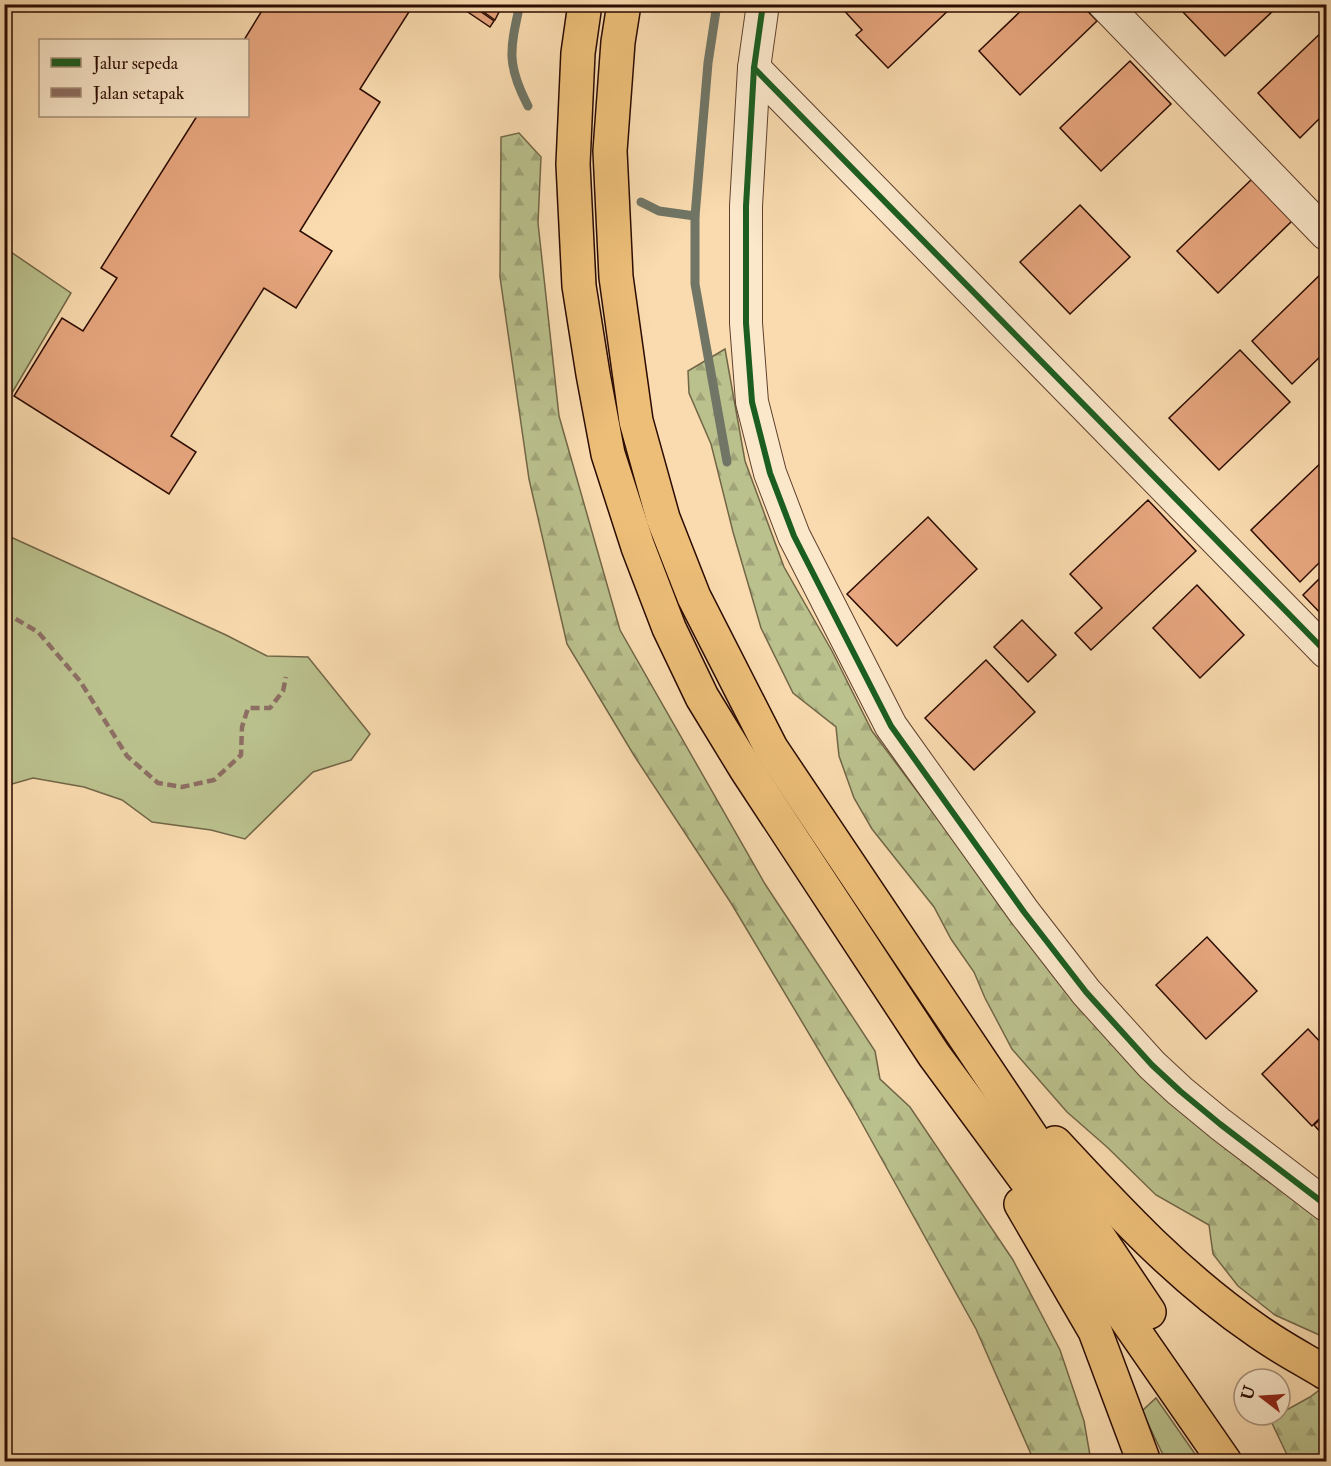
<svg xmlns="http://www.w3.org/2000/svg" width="1331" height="1466" font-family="'IM FELL Double Pica',serif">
<defs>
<pattern id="forest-firs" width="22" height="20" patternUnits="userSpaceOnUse" patternTransform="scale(1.5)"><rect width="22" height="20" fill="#bac18d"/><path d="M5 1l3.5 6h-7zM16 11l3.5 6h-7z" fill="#a0a478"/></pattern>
</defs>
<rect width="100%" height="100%" fill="#f9dbaf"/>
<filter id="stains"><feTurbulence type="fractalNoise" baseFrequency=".00333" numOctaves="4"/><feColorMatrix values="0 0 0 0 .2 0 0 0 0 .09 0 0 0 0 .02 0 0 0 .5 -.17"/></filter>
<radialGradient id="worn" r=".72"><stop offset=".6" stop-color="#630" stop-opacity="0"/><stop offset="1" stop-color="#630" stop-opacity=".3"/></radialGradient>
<g fill="#bac18d" stroke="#726647" stroke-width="1.5">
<path d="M5,248L71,293L6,403L8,424L5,429Z"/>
<path d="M4,534L226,635L267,656L308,657L370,734L351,760L313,772L245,839L211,830L152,822L122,800L84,787L33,778L5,786Z"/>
<path d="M1156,1398L1200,1461H1166L1142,1411Z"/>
</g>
<g fill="url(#forest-firs)" stroke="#726647" stroke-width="1.5">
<path d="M519,133L541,157L538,223L559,416L620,630L765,884L875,1051L880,1079L910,1107L1013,1260L1060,1350L1084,1421L1091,1461H1034L976,1329L854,1109L731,903L635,757L567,644L529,479L500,277L501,137Z"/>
<path d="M725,349L745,461L784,567L832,651L872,731L994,894L1326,1218V1338L1275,1315L1238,1286L1213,1254L1209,1225L1156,1195L1107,1147L1067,1112L1012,1049L985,998L974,972L951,939L934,907L872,829L854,798L839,756L836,727L793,693L761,628L733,532L711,444L689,393L688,371Z"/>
<path d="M1326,1385V1461H1290L1270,1419L1310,1397Z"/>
</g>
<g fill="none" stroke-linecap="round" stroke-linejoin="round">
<g stroke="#707565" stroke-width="9">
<path d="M520,4C510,49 506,64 528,106"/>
<path d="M717,4L708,63L695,216V284L727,462"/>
<path d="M641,202L659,211L695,216"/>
</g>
</g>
<g fill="#e7a67f" stroke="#2b0b01" stroke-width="1.5">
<path d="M266,4H414L360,89L380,102L300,231L332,251L296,308L264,288L171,436L196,452L169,494L14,396L62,318L83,331L117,278L101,268L197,116H248V40H244Z"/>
<path d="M460,4H470L494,21L490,27L459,6Z"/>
<path d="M479,4H503L495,20L478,8Z"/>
<path d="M827,4H955L888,68L856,35L862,30L839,5L833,11Z"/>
<path d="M1028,4H1081L1097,21L1020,95L979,51Z"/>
<path d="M1191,4H1268L1274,10L1225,56L1183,12Z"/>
<path d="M1326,28V112L1300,138L1258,93Z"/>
<path d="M1130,61L1171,104L1101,171L1060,128Z"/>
<path d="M1252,179L1292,221L1218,293L1177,251Z"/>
<path d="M1080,205L1130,257L1070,314L1020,262Z"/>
<path d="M1326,269V351L1292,384L1252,341Z"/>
<path d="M1240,350L1290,402L1219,470L1169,418Z"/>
<path d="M1326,458V556L1300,582L1251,530Z"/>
<path d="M1148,500L1196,551L1091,650L1075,633L1102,608L1070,574Z"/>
<path d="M928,517L977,569L897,646L847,594Z"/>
<path d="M1326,572V619L1303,595Z"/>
<path d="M1197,585L1244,635L1200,678L1153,628Z"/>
<path d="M1022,620L1056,655L1028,682L994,647Z"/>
<path d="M986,660L1035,712L974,770L925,718Z"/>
<path d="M1207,937L1257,991L1206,1039L1156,985Z"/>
<path d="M1308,1029L1326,1048V1112L1312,1126L1262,1074Z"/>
<path d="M1326,1113V1138L1314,1125Z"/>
</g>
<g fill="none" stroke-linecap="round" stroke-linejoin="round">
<g stroke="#5e3f2c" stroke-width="34">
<g id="minor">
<path d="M763,4L754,68L746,206V323L752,402L770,473L794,536L891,726L1024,912L1086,992L1152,1065L1180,1091L1220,1124L1326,1205"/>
<path d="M1104,4L1326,234"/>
<path d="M754,68L1326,652"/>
</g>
</g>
<g stroke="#2b0b01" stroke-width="36">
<g id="highway">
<path d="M585,4L578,53L573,164L579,286L593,374L608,454L638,547L669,628L702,697L746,769L934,1055L1090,1267L1225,1462"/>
<path d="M624,4L618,42L610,151L616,277L636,421L663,518L694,597L771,748L1149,1312"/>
<path d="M1055,1143C1118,1211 1179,1277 1256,1330C1278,1346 1303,1359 1326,1373"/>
<path d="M1021,1204L1095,1331L1144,1462"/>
</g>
</g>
<use href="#minor" stroke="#fbe8cb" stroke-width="32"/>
<use href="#highway" stroke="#ecbe78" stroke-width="33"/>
<path stroke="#8d6e63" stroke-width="4.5" stroke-dasharray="9 4.5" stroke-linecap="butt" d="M4,612L38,632L80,681L127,756L158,783L182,787L214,780L241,755L242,727L248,708H270L283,691L286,677"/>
<g stroke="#fbe8cb" stroke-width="10">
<g id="cycleway">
<path d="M763,4L754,68L746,206V323L752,402L770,473L794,536L891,726L1024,912L1086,992L1152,1065L1180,1091L1220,1124L1326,1205"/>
<path d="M754,68L1326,652"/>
</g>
</g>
<use href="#cycleway" stroke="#1b5e20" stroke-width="6"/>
</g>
<rect width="1331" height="1466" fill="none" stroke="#f9dbaf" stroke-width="24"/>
<rect x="6" y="6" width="1319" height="1454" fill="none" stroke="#2b0b01" stroke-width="3"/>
<rect x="12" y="12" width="1307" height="1442" fill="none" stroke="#2b0b01" stroke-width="1.5"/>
<rect x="39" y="39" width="210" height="78" fill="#fbe8cb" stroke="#a8907a" stroke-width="1.5"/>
<rect x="51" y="58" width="30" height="9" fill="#1b5e20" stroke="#a8907a" stroke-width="1.5"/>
<text x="93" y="69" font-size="18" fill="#2b0b01">Jalur sepeda</text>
<rect x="51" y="88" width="30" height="9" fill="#8d6e63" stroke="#a8907a" stroke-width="1.5"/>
<text x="93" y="99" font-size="18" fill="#2b0b01">Jalan setapak</text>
<g transform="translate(1262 1397) rotate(287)"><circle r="28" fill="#fbe8cb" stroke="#a8907a" stroke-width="1.5"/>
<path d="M0-4.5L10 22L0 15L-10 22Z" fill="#8f2418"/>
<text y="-9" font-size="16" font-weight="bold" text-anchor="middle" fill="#2b0b01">U</text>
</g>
<rect width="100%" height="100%" filter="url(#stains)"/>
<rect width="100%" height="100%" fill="url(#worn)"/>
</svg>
